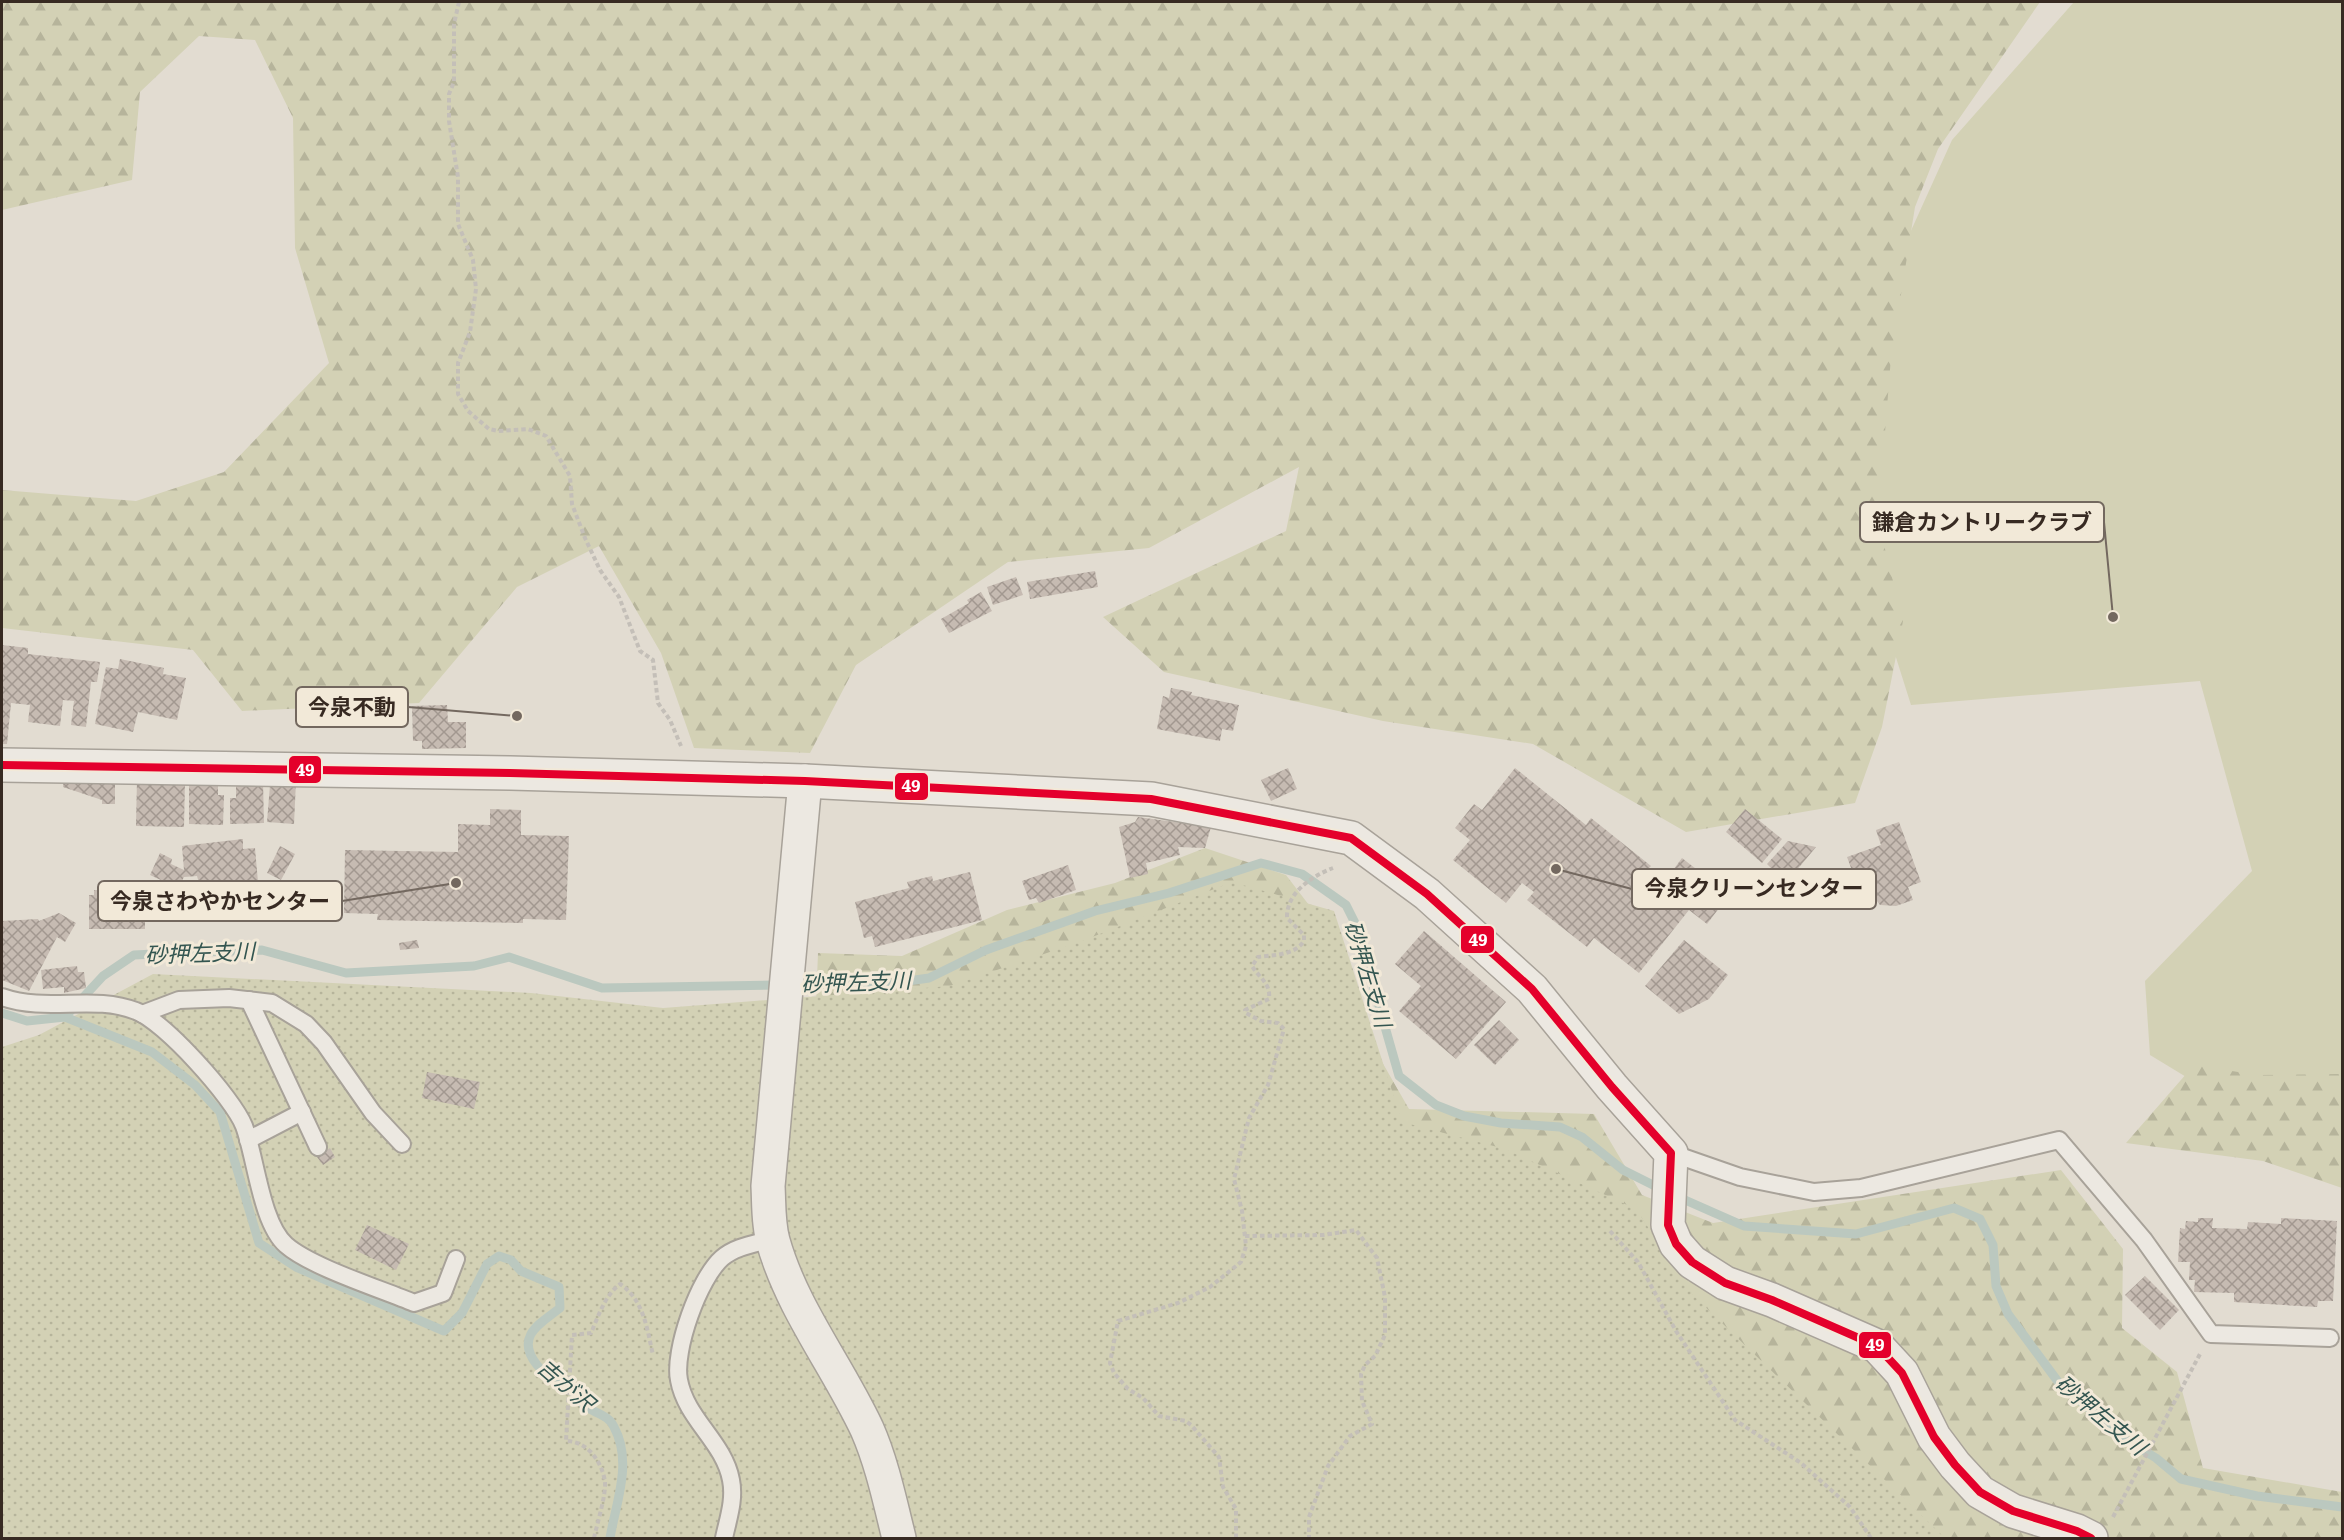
<svg xmlns="http://www.w3.org/2000/svg" width="2344" height="1540" font-family="Literata,'Noto Sans JP',serif">
<defs>
<pattern id="forest-firs" width="22" height="20" patternUnits="userSpaceOnUse" patternTransform="scale(1.5)"><rect width="22" height="20" fill="#d3d1b5"/><path d="M5 1l3.5 6h-7zM16 11l3.5 6h-7z" fill="#b6b49b"/></pattern>
<pattern id="park-dots" width="8" height="8" patternUnits="userSpaceOnUse" patternTransform="scale(1.5)"><rect width="8" height="8" fill="#d3d1b5"/><path d="M2 2h.1M6 6h.1" fill="none" stroke="#b6b49b" stroke-width="1.8" stroke-linecap="round"/></pattern>
<pattern id="building-cross-hatch" width="8" height="8" patternUnits="userSpaceOnUse" patternTransform="scale(1.5)"><rect width="8" height="8" fill="#c6bbb2"/><path d="M0 0l8 8M0 8l8-8" fill="none" stroke="#a29890"/></pattern>
</defs>
<rect width="100%" height="100%" fill="#e2dcd1"/>
<path fill="#d3d1b5" d="M2074,2H2342V1137L2267,1126L2150,1055L2145,981L2252,871L2200,681L1911,705L1863,553L1862,339L1952,140Z"/>
<g fill="url(#forest-firs)">
<path d="M2,2H2040L1938,149L1915,207L1891,357L1878,521L1903,621L1882,727L1855,803L1686,832L1533,744L1383,721L1164,672L1103,617L1286,531L1299,467L1149,548L1008,562L856,665L810,753L694,748L661,653L599,546L517,587L419,703L242,711L193,650L2,628V490L136,501L224,472L329,363L295,248L293,118L255,40L199,36L140,92L132,180L2,210Z"/>
<path d="M1205,848L1286,875L1325,926L1370,1041L1409,1109L1594,1114L1642,1195L1713,1223L2061,1170L2123,1249L2122,1328L2177,1372L2203,1468L2342,1492V1538H934L814,1052L818,953L902,956L1007,910L1115,883Z"/>
<path d="M2194,1065L2257,1075L2342,1074V1188L2263,1161L2126,1143Z"/>
</g>
<path fill="url(#park-dots)" d="M1232,882L1334,911L1402,1122L1505,1149L1636,1209L1693,1295L1945,1538H2V1047L39,1035L153,974L531,993L663,1008L950,986L1082,941Z"/>
<g fill="none" stroke-linecap="round" stroke-linejoin="round">
<g stroke="#bbc8bf" stroke-width="9">
<path d="M2,1013L27,1021L65,1017L152,1052L195,1085L220,1112L259,1243L296,1267L444,1331L462,1313L487,1264L499,1256L511,1260L521,1271L559,1287L560,1308C541,1323 514,1336 537,1365C542,1372 556,1376 563,1382C572,1389 577,1400 585,1406C594,1413 609,1415 614,1427C633,1462 616,1502 610,1538"/>
<path d="M65,1017L103,976L134,955L194,952L262,950L346,973L474,966L509,957L602,988L894,983L929,978L986,950L1095,911L1169,893L1261,863L1302,874L1346,905L1356,925L1399,1076L1436,1105L1464,1116L1501,1123L1560,1127L1582,1137L1623,1170L1663,1190"/>
<path d="M1676,1196L1744,1226L1856,1234L1954,1208L1980,1219L1993,1245L1996,1286L2008,1314L2059,1383L2126,1440L2156,1458L2181,1479L2257,1496L2342,1507"/>
</g>
</g>
<g fill="url(#building-cross-hatch)">
<path d="M1095,571L1098,587L1030,599L1027,582Z"/>
<path d="M1016,577L1023,595L993,605L987,587Z"/>
<path d="M981,592L992,611L949,633L941,619L969,603L967,600Z"/>
<path d="M2,645L28,648V654L100,662L97,682H91L86,727L71,725L74,701L63,700L60,726L28,722L30,705L11,703L7,744H2Z"/>
<path d="M120,659L164,668L163,674L186,678L177,720L138,712L133,732L95,724L106,667L118,669Z"/>
<path d="M1171,688L1192,692L1191,695L1239,705L1233,731L1222,729L1220,741L1157,729L1163,696L1169,698Z"/>
<path d="M447,705L448,722H466V748L422,749V741H413L412,706Z"/>
<path d="M1288,768L1297,789L1271,801L1261,780Z"/>
<path d="M1515,768L1586,825L1591,818L1651,866L1645,872L1662,885L1682,858L1729,895L1707,924L1689,910L1639,973L1594,938L1587,947L1527,900L1534,892L1522,883L1506,903L1453,860L1470,840L1455,828L1474,804L1482,810Z"/>
<path d="M63,778H115V804H102V800L63,787Z"/>
<path d="M137,779L185,780L184,827L136,826Z"/>
<path d="M189,780H218V795H224L223,825L189,824Z"/>
<path d="M236,781H263L264,823L230,824V798H236Z"/>
<path d="M296,781L294,824L267,822L270,785Z"/>
<path d="M490,809L521,810V835L569,836L566,920L523,919V923L377,920L378,914L344,913L345,850L458,852V824L490,825Z"/>
<path d="M1745,809L1782,839L1762,863L1726,832Z"/>
<path d="M1138,817L1211,827L1205,848L1178,847L1180,855L1146,863L1148,874L1130,878L1119,827L1135,822Z"/>
<path d="M1899,822L1921,882L1908,887L1913,900L1896,906L1880,905L1873,896L1863,900L1847,857L1881,845L1876,830Z"/>
<path d="M243,839V849L255,848L258,882L224,885L223,881L199,883L197,876L184,877L178,888L150,875L160,853L172,859L171,864L184,870L182,846Z"/>
<path d="M1788,841L1816,847L1786,883L1767,864Z"/>
<path d="M280,846L295,854L281,880L267,873Z"/>
<path d="M1068,865L1076,890L1039,903L1036,898L1029,900L1022,881Z"/>
<path d="M970,872L982,920L875,947L872,936L864,938L855,902L909,888L907,882L932,876L933,881Z"/>
<path d="M94,890H109V894H121V890H145V929H89V895H94Z"/>
<path d="M59,913L76,923L65,942L57,937L29,991L2,980V921L38,919L39,921Z"/>
<path d="M1424,931L1506,1002L1456,1059L1399,1011L1421,986L1395,964Z"/>
<path d="M417,940L419,948L400,950L399,943Z"/>
<path d="M1684,940L1728,975L1709,999L1679,1014L1645,986Z"/>
<path d="M77,966L78,972H84L86,988L64,993V987L43,989L41,970Z"/>
<path d="M1499,1020L1519,1040L1495,1065L1474,1045Z"/>
<path d="M427,1072L480,1082L474,1109L422,1098Z"/>
<path d="M330,1148L335,1157L323,1165L317,1157Z"/>
<path d="M2198,1218H2213L2212,1228L2247,1229L2248,1222L2281,1224V1218L2337,1221L2333,1301H2318L2317,1307L2234,1302V1293L2194,1292L2195,1280H2189L2190,1262H2178L2180,1228L2185,1229L2186,1221L2198,1222Z"/>
<path d="M367,1225L409,1244L396,1270L355,1250Z"/>
<path d="M2145,1276L2179,1310L2160,1330L2125,1295Z"/>
</g>
<g fill="none" stroke-linecap="round" stroke-linejoin="round">
<g stroke="#a8a299" stroke-width="20">
<g id="service">
<path d="M2,997C48,1013 93,994 136,1011C164,1021 233,1098 244,1126C256,1158 261,1223 286,1245C311,1267 381,1289 414,1303L443,1293L456,1259"/>
<path d="M249,1000L318,1147"/>
<path d="M142,1014L179,1000L229,998L272,1003L306,1024L324,1043L373,1113L402,1144"/>
<path d="M248,1140L302,1112"/>
<path d="M1671,1153L1740,1177L1814,1192L1861,1188L2059,1140L2144,1240L2211,1334L2330,1338"/>
<path d="M724,1538C728,1519 735,1500 731,1480C724,1442 686,1419 679,1380C673,1351 699,1278 722,1258C736,1246 755,1244 772,1239"/>
</g>
</g>
<g stroke="#a8a299" stroke-width="36">
<path id="minor" d="M805,781L1151,799L1351,838L1427,894L1532,989L1612,1087L1671,1153L1668,1225L1676,1244L1692,1262L1725,1283L1772,1300L1877,1346L1902,1373L1934,1437L1955,1465L1980,1492L2013,1511L2077,1531L2091,1538"/>
</g>
<g stroke="#a8a299" stroke-width="36">
<path id="tertiary" d="M2,765L510,773L805,781L768,1186C769,1204 768,1223 773,1241C792,1309 837,1365 867,1429C882,1463 890,1502 899,1538"/>
</g>
<g stroke="#c4bfb8" stroke-width="4" stroke-dasharray="4.5 3" stroke-linecap="butt">
<path d="M459,2L454,24V82L449,94V121L458,177V224L473,260L476,289L470,332L458,363V394L468,411L489,429L498,431L528,429L546,436L570,476L572,504L585,538L600,570L619,597L640,651L653,660L658,703L670,720L681,746"/>
<path d="M1610,1231L1638,1262L1676,1331L1735,1420L1801,1463L1850,1507L1871,1538"/>
<path d="M1245,1236L1323,1235L1356,1230L1377,1258L1385,1297V1335L1375,1356L1365,1365L1361,1374L1362,1401L1372,1424L1350,1436L1328,1466L1309,1517V1538"/>
<path d="M2113,1517L2200,1354"/>
<path d="M594,1538C597,1524 606,1496 605,1482C602,1461 587,1441 566,1441L572,1335L591,1333C598,1317 605,1295 620,1284C644,1300 647,1329 653,1355"/>
<path d="M1236,1538V1509L1223,1487L1219,1457L1191,1425L1186,1421L1159,1416L1143,1398L1128,1389L1114,1373L1110,1363L1118,1321L1178,1303L1210,1287L1241,1262L1246,1246L1242,1211L1234,1179L1249,1118L1268,1085L1284,1029L1278,1023L1261,1021L1246,1013L1245,1010L1269,999C1271,983 1259,978 1252,966L1258,957C1274,955 1295,955 1304,941V935L1287,918C1286,893 1312,876 1333,868"/>
</g>
<use href="#service" stroke="#ece8e1" stroke-width="16"/>
<use href="#minor" stroke="#ece8e1" stroke-width="33"/>
<use href="#tertiary" stroke="#ece8e1" stroke-width="33"/>
<g stroke="#f2e9d8" stroke-width="12">
<path id="bus-1" d="M2,765L510,773L805,781L1151,799L1351,838L1427,894L1532,989L1612,1087L1671,1153L1668,1225L1676,1244L1692,1262L1725,1283L1772,1300L1877,1346L1902,1373L1934,1437L1955,1465L1980,1492L2013,1511L2077,1531L2091,1538"/>
</g>
<use href="#bus-1" stroke="#e4002b" stroke-width="8"/>
</g>
<g text-anchor="middle" stroke-width="6" stroke-linejoin="round" paint-order="stroke">
<g font-size="22" font-style="italic" fill="#335550" stroke="#f2e9d8">
<text transform="translate(200 953) rotate(-2)" y="8">砂押左支川</text>
<text transform="translate(1368 974) rotate(73)" y="8">砂押左支川</text>
<text transform="translate(856 982) rotate(-2)" y="8">砂押左支川</text>
<text transform="translate(566 1385) rotate(41)" y="8">吉が沢</text>
<text transform="translate(2101 1415) rotate(40)" y="8">砂押左支川</text>
</g>
</g>
<path fill="none" stroke="#73685f" stroke-width="2" d="M2113 617L2104 522M517 716L408 707M1556 869L1632 889M456 883L342 901"/>
<g fill="#73685f" stroke="#f2e9d8" stroke-width="2">
<circle cx="2113" cy="617" r="6"/>
<circle cx="517" cy="716" r="6"/>
<circle cx="1556" cy="869" r="6"/>
<circle cx="456" cy="883" r="6"/>
</g>
<g fill="#f2e9d8" stroke="#73685f" stroke-width="2">
<rect x="1860" y="502" width="244" height="40" rx="6"/>
<rect x="296" y="687" width="112" height="40" rx="6"/>
<rect x="1632" y="869" width="244" height="40" rx="6"/>
<rect x="98" y="881" width="244" height="40" rx="6"/>
</g>
<g font-size="22" text-anchor="middle" font-weight="bold" fill="#372a22">
<text x="1982" y="530">鎌倉カントリークラブ</text>
<text x="352" y="715">今泉不動</text>
<text x="1754" y="896">今泉クリーンセンター</text>
<text x="220" y="909">今泉さわやかセンター</text>
</g>
<g stroke="#f2e9d8" stroke-width="2">
<rect x="288" y="755" width="34" height="29" rx="6" fill="#e4002b"/>
<rect x="894" y="772" width="35" height="29" rx="6" fill="#e4002b"/>
<rect x="1460" y="925" width="35" height="29" rx="6" fill="#e4002b"/>
<rect x="1858" y="1331" width="34" height="28" rx="6" fill="#e4002b"/>
</g>
<g font-size="16" text-anchor="middle" font-weight="bold" fill="#fff">
<text x="305" y="776">49</text>
<text x="911" y="792">49</text>
<text x="1478" y="946">49</text>
<text x="1875" y="1351">49</text>
</g>
<rect width="2344" height="1540" fill="none" stroke="#372a22" stroke-width="6"/>
</svg>
